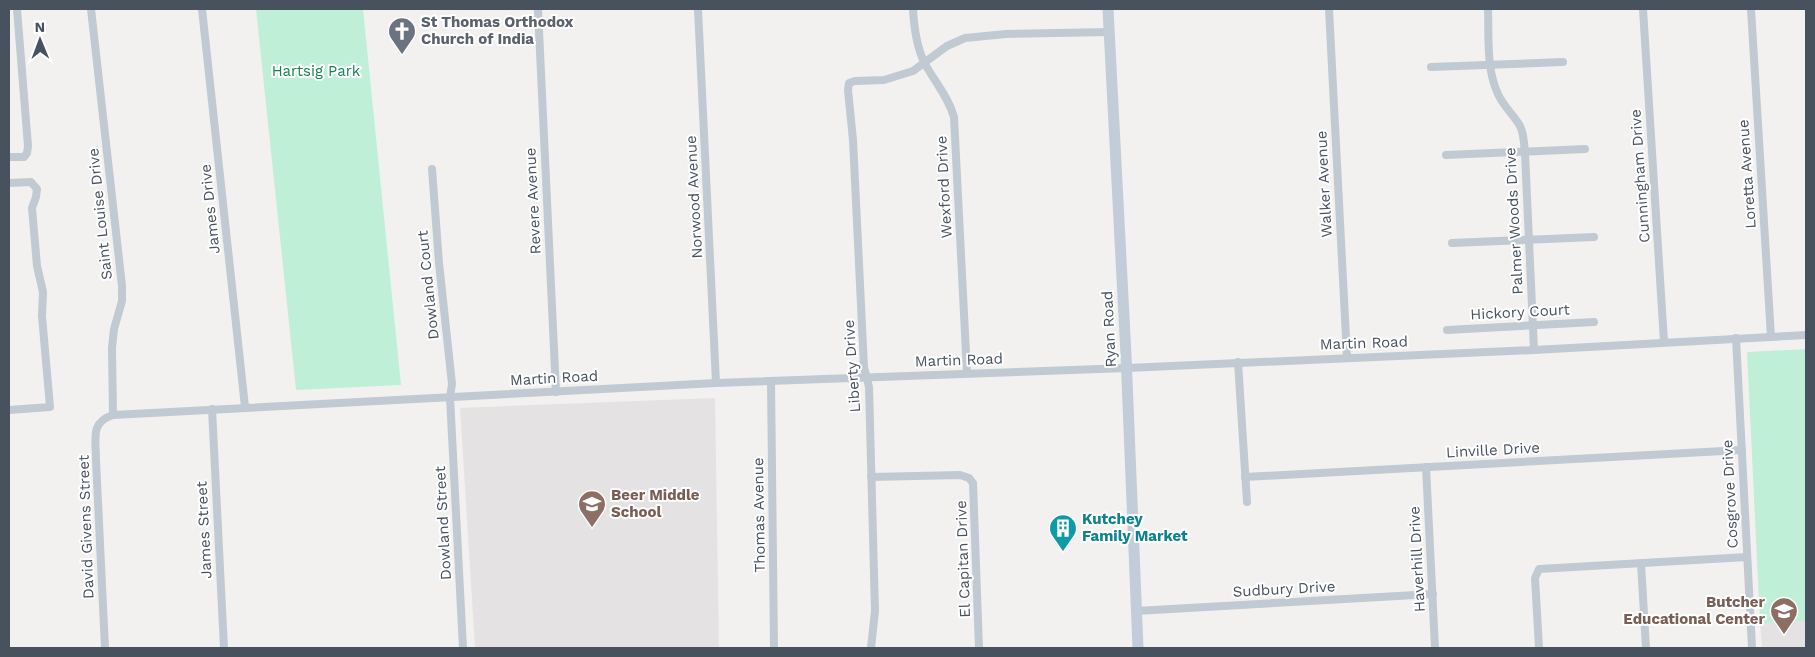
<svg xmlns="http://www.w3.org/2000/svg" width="1815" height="657" font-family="'Work Sans',sans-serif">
<rect width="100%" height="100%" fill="#f3f1f0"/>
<g fill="#e4e2e2">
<path d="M715,398L719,648H475L460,408Z"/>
<path d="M1806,621V648H1762L1760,623Z"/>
</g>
<g fill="#bff0d7">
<path d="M256,9H363L401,385L296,390Z"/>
<path d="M1806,349V621L1760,623L1747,352Z"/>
</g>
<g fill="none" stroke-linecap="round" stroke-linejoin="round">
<g stroke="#c1c9d2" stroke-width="8">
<path d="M91,9L122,286V301L114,329L112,348L113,415"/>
<path d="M202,9L245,407"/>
<path d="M538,9L556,392"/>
<path d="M698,9L716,383"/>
<path d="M913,9C914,27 916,45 924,62C934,81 948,96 954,117L967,373"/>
<path d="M1329,9L1347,357"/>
<path d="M1488,9C1489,36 1486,69 1498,94C1503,106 1514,115 1520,126C1524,134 1524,144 1525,153L1534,350"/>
<path d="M1643,9L1664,342"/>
<path d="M1751,9L1771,337"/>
<path d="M1431,67L1563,62"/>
<path d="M1446,155L1585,149"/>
<path d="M9,157H24L27,153L28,146L17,9"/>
<path d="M432,169L439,263L452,384L450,397L463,648"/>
<path d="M9,183L31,182L37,189L36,197L32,208L37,266L43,292L42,316L50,407L9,410"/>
<path d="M1452,243L1594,237"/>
<path d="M1447,330L1594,322"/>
<path d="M1736,338L1752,648"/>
<path d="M1238,362L1247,502"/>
<path d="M771,381L774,648"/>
<path d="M212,409L224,648"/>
<path d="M1426,467L1435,648"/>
<path d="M871,477L960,475L969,478L973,483L979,648"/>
<path d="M1245,477L1742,450"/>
<path d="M1641,563L1646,648"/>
<path d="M1136,611L1433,594"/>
<path d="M105,648L96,460C96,439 90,422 113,415L716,383L1127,368L1534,350L1806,335"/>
<path d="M871,648L875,611L869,387L864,367L853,140L848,90L849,83L855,81L884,80L913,71L947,46L965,38L1006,34L1109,32"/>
<path d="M1539,648L1535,578L1539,569L1747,557"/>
</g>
<path stroke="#c3ccd9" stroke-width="11" d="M1108,9L1126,355L1138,648"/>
</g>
<defs>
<g id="church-pin" transform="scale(1.4375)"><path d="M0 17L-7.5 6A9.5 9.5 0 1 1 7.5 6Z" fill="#6b7280" stroke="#fff"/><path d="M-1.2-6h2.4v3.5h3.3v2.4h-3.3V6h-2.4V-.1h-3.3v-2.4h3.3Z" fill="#fff"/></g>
<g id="school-pin" transform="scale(1.4375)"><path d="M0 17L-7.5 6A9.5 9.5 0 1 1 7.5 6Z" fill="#8d6e63" stroke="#fff"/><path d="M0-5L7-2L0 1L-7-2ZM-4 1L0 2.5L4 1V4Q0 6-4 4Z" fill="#fff"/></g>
<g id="building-pin" transform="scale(1.4375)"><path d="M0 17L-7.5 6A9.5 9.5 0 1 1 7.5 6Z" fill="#0f9aa8" stroke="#fff"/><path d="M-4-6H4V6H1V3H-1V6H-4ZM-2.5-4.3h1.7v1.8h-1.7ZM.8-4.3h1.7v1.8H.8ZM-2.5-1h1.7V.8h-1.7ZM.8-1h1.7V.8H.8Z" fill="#fff"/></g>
</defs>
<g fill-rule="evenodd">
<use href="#church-pin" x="402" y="31"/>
<use href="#school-pin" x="592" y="504"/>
<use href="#building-pin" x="1063" y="528"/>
<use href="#school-pin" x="1784" y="611"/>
</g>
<g text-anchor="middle" stroke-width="4" stroke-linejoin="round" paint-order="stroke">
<g font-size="15" font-weight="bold" fill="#5b616d" stroke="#fff" text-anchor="start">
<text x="421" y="27">St Thomas Orthodox<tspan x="421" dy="17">Church of India</tspan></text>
</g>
<g font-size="15" fill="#158356" stroke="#fff">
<text x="316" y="76">Hartsig Park</text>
</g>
<g font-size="15" fill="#48525f" stroke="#fff">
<text transform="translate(1747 174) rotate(-94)" y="5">Loretta Avenue</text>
<text transform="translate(1640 176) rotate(-94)" y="5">Cunningham Drive</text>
<text transform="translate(1324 184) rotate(-93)" y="5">Walker Avenue</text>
<text transform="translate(944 187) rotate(-93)" y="5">Wexford Drive</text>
<text transform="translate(694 197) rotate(-93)" y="5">Norwood Avenue</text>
<text transform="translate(533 201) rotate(-93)" y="5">Revere Avenue</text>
<text transform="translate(210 209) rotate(-96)" y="5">James Drive</text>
<text transform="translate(100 214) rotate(-96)" y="5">Saint Louise Drive</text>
<text transform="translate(1514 221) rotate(-93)" y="5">Palmer Woods Drive</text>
<text transform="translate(428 285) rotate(-96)" y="5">Dowland Court</text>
<text transform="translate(1520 312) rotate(-3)" y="5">Hickory Court</text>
<text transform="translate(1109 329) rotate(-93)" y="5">Ryan Road</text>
<text transform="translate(1364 343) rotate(-2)" y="5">Martin Road</text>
<text transform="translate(959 360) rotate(-2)" y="5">Martin Road</text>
<text transform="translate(852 366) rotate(-94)" y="5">Liberty Drive</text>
<text transform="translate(554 378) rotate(-3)" y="5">Martin Road</text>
<text transform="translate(1493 450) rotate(-3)" y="5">Linville Drive</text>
<text transform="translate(1730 494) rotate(-93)" y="5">Cosgrove Drive</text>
<text transform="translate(759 515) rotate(-91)" y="5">Thomas Avenue</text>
<text transform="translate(443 523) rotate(-93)" y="5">Dowland Street</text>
<text transform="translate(86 527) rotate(-92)" y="5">David Givens Street</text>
<text transform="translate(204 530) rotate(-93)" y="5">James Street</text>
<text transform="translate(963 559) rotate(-92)" y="5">El Capitan Drive</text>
<text transform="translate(1417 559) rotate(-93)" y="5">Haverhill Drive</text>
<text transform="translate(1284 589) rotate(-3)" y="5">Sudbury Drive</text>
</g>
<g font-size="15" font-weight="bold" fill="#785e54" stroke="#fff" text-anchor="start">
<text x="611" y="500">Beer Middle<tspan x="611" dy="17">School</tspan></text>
<text x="1765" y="607" text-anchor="end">Butcher<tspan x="1765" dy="17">Educational Center</tspan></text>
</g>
<g font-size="15" font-weight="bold" fill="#0d838f" stroke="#fff" text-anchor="start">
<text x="1082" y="524">Kutchey<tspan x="1082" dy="17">Family Market</tspan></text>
</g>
</g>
<rect width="1815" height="657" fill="none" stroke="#48525f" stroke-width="20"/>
<g transform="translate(40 40) rotate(359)" stroke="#ffffff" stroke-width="4" paint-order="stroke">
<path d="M0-4L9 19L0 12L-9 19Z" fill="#48525f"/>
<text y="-8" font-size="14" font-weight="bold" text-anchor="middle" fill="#48525f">N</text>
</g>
</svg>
